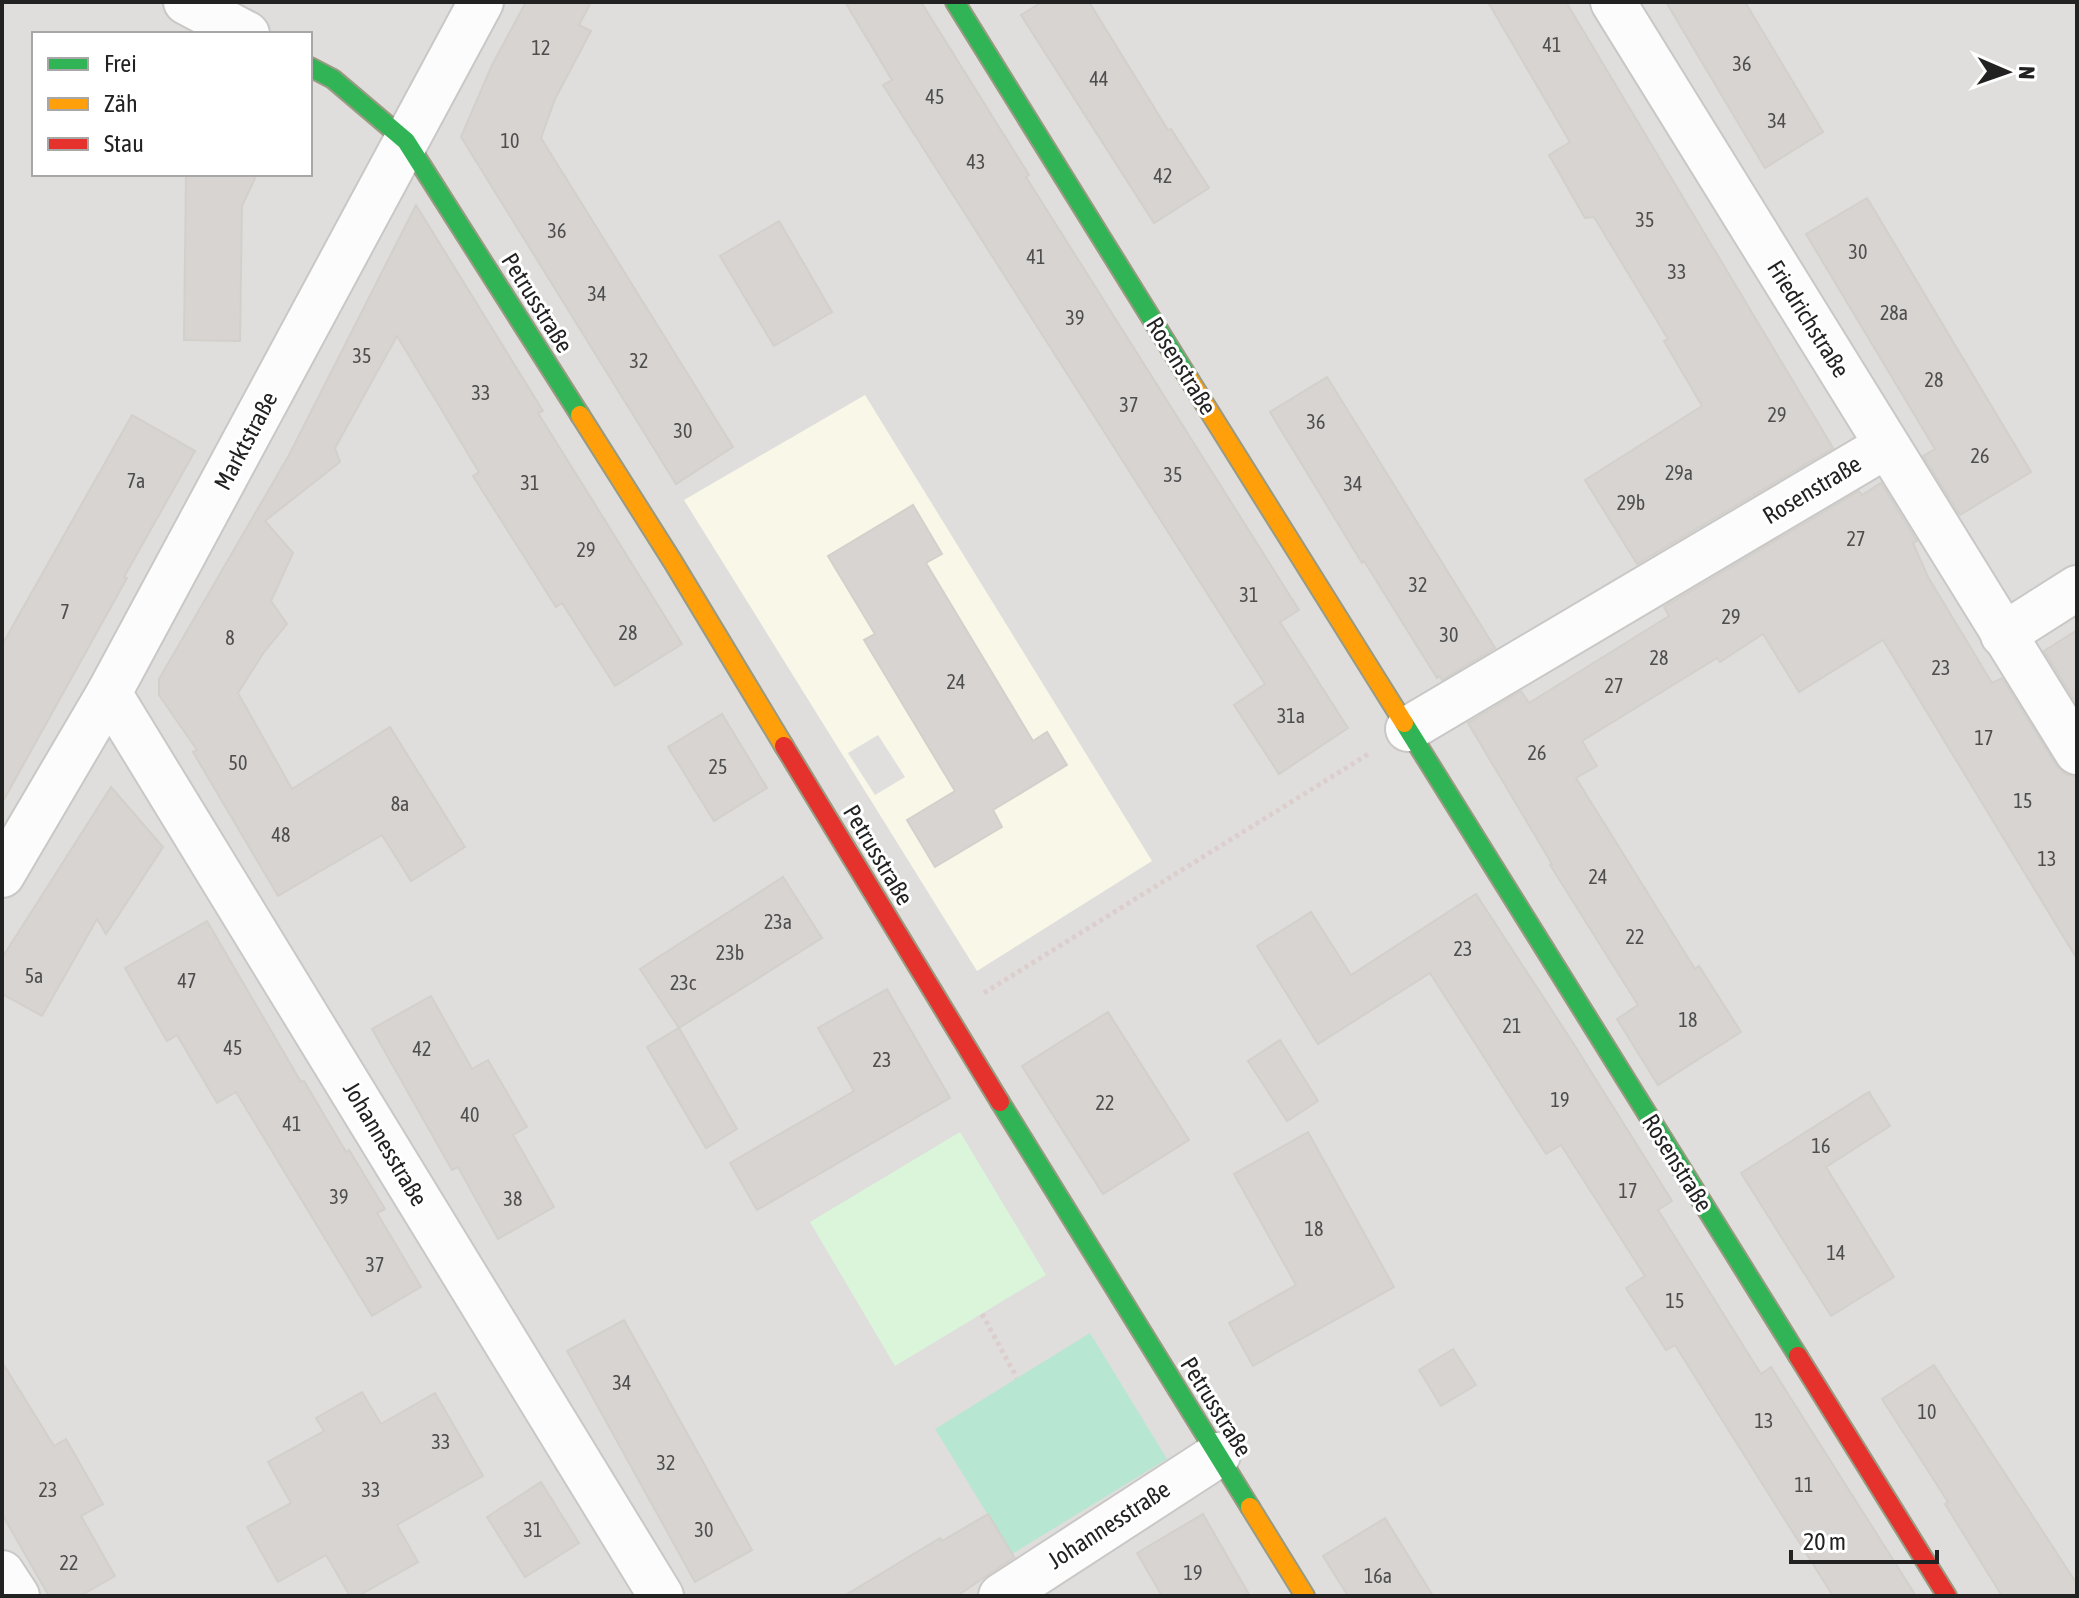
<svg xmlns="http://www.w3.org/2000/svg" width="2079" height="1598" font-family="'Asap Condensed',sans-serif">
<rect width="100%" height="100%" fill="#f0eeeb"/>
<path fill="#dfdedc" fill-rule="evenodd" d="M2,2H2077V1596H2ZM34,34H310V174H34Z"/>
<path fill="#f8f7e8" d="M865,395L1152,861L977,971L684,500Z"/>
<path fill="#daf5da" d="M960,1132L1046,1275L895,1366L810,1222Z"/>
<path fill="#b7e6d2" d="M1090,1333L1167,1459L1012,1554L935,1429Z"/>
<path fill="#e0dfde" d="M878,735L905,777L875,795L848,753Z"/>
<g fill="#d7d4d2" stroke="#d3d0cc" stroke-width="2">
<path d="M526,2H591L579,25L591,31L555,99L541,138L733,447L676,484L461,137L492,65Z"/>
<path d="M845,2H921L1029,175L1026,177L1299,610L1280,622L1348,728L1279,774L1234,705L1265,684L883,85L892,80Z"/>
<path d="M1042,2H1089L1168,130L1171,129L1209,188L1154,223L1021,15Z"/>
<path d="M1488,2H1566L1833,448L1637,564L1585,480L1702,406L1664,341L1668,339L1594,217L1585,218L1549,155L1570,142Z"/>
<path d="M1666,2H1745L1823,132L1765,168Z"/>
<path d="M186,174H257L242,206L240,341L184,340Z"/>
<path d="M1867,198L2031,472L1960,515L1923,456L1935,449L1806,234Z"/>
<path d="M416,205L543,411L538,413L682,644L615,686L562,603L556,607L473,476L479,472L397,336L335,448L340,462L265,521L293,553L271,601L287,624L264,652L238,693L292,789L390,727L465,847L411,881L382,835L278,896L193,752L197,750L159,695V679L289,455Z"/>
<path d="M779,221L832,312L774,346L720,256Z"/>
<path d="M1327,377L1495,648L1442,680L1440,676L1437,678L1364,561L1362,563L1270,412Z"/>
<path d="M132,415L195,451L124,577L127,578L2,803V645Z"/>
<path d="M1881,483L1917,541L1913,543L1928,577L1992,683L2002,678L2056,765L2065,774L2077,777V959L1883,640L1799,692L1763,634L1720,662L1717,658L1582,741L1597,766L1576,778L1695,969L1699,966L1741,1032L1658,1085L1617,1019L1638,1005L1550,865L1552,864L1468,723L1521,691L1529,703L1669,616L1664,607L1859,491L1862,495Z"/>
<path d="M913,505L942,554L926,563L1033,741L1047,732L1067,765L993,810L1002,827L935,867L907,820L955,791L864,640L875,634L828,556Z"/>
<path d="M2077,630V704L2044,651Z"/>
<path d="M722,714L767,788L714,821L668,747Z"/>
<path d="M111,787L163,847L106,934L97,919L42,1016L2,994V958Z"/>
<path d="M783,877L822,938L679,1028L640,969Z"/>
<path d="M1476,894L1575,1046L1672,1201L1658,1210L1761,1374L1771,1367L1916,1596H1833L1675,1345L1666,1350L1626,1288L1645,1276L1561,1145L1546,1154L1430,973L1318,1044L1257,946L1311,912L1351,975Z"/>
<path d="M207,921L301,1082L304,1081L346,1152L349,1150L385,1209L377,1213L421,1287L372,1316L236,1092L217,1103L177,1035L167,1041L125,968Z"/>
<path d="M887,989L950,1098L757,1210L730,1163L854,1091L818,1028Z"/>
<path d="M431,996L472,1069L488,1060L527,1127L513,1135L554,1207L498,1239L458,1167L452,1170L372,1029Z"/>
<path d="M1108,1012L1189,1140L1103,1194L1022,1066Z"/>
<path d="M679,1028L737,1129L706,1148L647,1047Z"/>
<path d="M1280,1040L1318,1101L1287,1121L1248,1061Z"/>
<path d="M1869,1092L1890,1126L1826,1167L1894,1277L1831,1316L1741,1173Z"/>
<path d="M1308,1132L1394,1287L1253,1366L1229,1323L1296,1285L1234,1174Z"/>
<path d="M624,1320L752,1550L695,1582L567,1351Z"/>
<path d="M1453,1349L1476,1385L1441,1406L1419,1370Z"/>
<path d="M2,1362L54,1446L66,1439L103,1504L81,1516L115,1576L80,1596H49L2,1514Z"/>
<path d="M1934,1365L2077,1584V1596H2002L1945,1504L1948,1502L1882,1399Z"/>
<path d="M362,1392L381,1424L435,1393L483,1476L397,1525L418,1562L358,1596H350L326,1555L278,1582L247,1527L291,1503L268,1462L324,1431L316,1418Z"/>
<path d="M541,1482L579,1543L525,1577L487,1517Z"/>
<path d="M988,1514L1014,1557L957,1596H844L940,1538L942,1541Z"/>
<path d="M1203,1514L1250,1596H1162L1137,1553Z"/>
<path d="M1385,1518L1433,1596H1348L1323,1556Z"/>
</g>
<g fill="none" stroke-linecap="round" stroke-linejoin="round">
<g stroke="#c9c8c7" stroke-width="48">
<g id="street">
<path d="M186,2L247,34"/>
<path d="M1613,2L2077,752"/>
<path d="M2003,635L2077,588"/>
<path d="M109,693L661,1596"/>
<path d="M1408,729L1886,446"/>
<path d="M2,875L109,693L481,2"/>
<path d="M2,1573L17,1596"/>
<path d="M1001,1596L1218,1455"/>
</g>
</g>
<g stroke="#999a82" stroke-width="22">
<g id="fast">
<path d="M955,2L1189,379"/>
<path d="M310,67L333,79L406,141L580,415"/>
<path d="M1404,723L1798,1356"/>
<path d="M1000,1102L1250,1507"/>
</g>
</g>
<g stroke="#999a82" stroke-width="22">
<g id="slow">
<path d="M1189,379L1404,723"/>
<path d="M580,415L673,562L784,746"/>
<path d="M1250,1507L1305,1596"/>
</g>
</g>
<g stroke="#999a82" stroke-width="22">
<g id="jam">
<path d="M784,746L1000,1102"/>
<path d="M1798,1356L1947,1596"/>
</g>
</g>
<g stroke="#dccecd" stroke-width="5" stroke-dasharray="4 4" stroke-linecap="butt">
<path d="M984,993L1370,753"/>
<path d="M982,1314L1017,1378"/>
</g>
<use href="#street" stroke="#fdfcfc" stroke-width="44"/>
<use href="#fast" stroke="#30b455" stroke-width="18"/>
<use href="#slow" stroke="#ff9f0a" stroke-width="18"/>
<use href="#jam" stroke="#e5322d" stroke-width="18"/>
</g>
<g text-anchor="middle" stroke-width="6" stroke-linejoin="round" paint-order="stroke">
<g font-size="20" fill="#4f4e4e">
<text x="1552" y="52">41</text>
<text x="541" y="55">12</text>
<text x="1742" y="71">36</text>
<text x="1099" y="86">44</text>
<text x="935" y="104">45</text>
<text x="1777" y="128">34</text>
<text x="510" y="148">10</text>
<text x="976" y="169">43</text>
<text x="1163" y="183">42</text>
<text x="1645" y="227">35</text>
<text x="557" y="238">36</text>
<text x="1858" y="259">30</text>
<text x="1036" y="264">41</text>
<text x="1677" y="279">33</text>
<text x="597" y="301">34</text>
<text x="1894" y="320">28a</text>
<text x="1075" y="325">39</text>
<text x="362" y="363">35</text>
<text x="639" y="368">32</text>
<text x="1934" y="387">28</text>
<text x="481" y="400">33</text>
<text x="1129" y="412">37</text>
<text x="1777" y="422">29</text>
<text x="1316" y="429">36</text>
<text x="683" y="438">30</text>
<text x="1980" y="463">26</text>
<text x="1679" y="480">29a</text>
<text x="1173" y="482">35</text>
<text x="136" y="488">7a</text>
<text x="530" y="490">31</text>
<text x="1353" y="491">34</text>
<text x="1631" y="510">29b</text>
<text x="1856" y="546">27</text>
<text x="586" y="557">29</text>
<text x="1418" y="592">32</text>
<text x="1249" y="602">31</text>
<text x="65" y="619">7</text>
<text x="1731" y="624">29</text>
<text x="628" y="640">28</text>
<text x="1449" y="642">30</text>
<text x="230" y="645">8</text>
<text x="1659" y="665">28</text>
<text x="1941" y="675">23</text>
<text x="956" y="689">24</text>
<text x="1614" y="693">27</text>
<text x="1291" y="723">31a</text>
<text x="1984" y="745">17</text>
<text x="1537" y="760">26</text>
<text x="238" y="770">50</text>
<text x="718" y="774">25</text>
<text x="2023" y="808">15</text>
<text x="400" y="811">8a</text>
<text x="281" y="842">48</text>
<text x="2047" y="866">13</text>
<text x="1598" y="884">24</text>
<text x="778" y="929">23a</text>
<text x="1635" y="944">22</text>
<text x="1463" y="956">23</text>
<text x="730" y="960">23b</text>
<text x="34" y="983">5a</text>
<text x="187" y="988">47</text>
<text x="683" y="990">23c</text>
<text x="1688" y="1027">18</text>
<text x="1512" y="1033">21</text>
<text x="233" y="1055">45</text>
<text x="422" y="1056">42</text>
<text x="882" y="1067">23</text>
<text x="1560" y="1107">19</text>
<text x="1105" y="1110">22</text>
<text x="470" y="1122">40</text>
<text x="292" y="1131">41</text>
<text x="1821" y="1153">16</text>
<text x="1628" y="1198">17</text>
<text x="339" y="1204">39</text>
<text x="513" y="1206">38</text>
<text x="1314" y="1236">18</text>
<text x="1836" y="1260">14</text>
<text x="375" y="1272">37</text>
<text x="1675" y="1308">15</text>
<text x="622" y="1390">34</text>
<text x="1927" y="1419">10</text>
<text x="1764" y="1428">13</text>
<text x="441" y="1449">33</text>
<text x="666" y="1470">32</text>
<text x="1804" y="1492">11</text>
<text x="48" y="1497">23</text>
<text x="371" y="1497">33</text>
<text x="533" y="1537">31</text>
<text x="704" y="1537">30</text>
<text x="69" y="1570">22</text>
<text x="1193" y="1580">19</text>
<text x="1378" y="1583">16a</text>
</g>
<g font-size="24" fill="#222" stroke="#fff">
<text transform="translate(537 303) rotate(58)" y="8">Petrusstraße</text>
<text transform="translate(1808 319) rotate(58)" y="8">Friedrichstraße</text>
<text transform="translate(1181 366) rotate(58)" y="8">Rosenstraße</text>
<text transform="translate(246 441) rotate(-62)" y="8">Marktstraße</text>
<text transform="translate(1812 490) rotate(-31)" y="8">Rosenstraße</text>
<text transform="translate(878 855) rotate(59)" y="8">Petrusstraße</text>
<text transform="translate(385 1144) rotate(59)" y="8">Johannesstraße</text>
<text transform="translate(1677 1163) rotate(58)" y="8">Rosenstraße</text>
<text transform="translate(1216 1407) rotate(58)" y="8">Petrusstraße</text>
<text transform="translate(1109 1525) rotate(-33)" y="8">Johannesstraße</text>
</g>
</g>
<rect width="2079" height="1598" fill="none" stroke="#222222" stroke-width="8"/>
<rect x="32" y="32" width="280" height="144" fill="#ffffff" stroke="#a7a7a7" stroke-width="2"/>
<rect x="48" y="58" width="40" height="12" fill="#30b455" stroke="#a7a7a7" stroke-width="2"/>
<text x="104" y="72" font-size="24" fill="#222222">Frei</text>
<rect x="48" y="98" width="40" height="12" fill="#ff9f0a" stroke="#a7a7a7" stroke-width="2"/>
<text x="104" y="112" font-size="24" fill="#222222">Zäh</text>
<rect x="48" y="138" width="40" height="12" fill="#e5322d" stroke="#a7a7a7" stroke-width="2"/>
<text x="104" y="152" font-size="24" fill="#222222">Stau</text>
<g transform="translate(2007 72) rotate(92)" stroke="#ffffff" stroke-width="6" paint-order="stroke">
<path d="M0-6L14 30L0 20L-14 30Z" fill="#222222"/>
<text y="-12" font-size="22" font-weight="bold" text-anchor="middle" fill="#222222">N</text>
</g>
<path d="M1791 1550v12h146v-12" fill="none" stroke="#222222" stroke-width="4"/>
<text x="1803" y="1550" font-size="24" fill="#222222" stroke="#ffffff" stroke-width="6" paint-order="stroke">20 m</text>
</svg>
